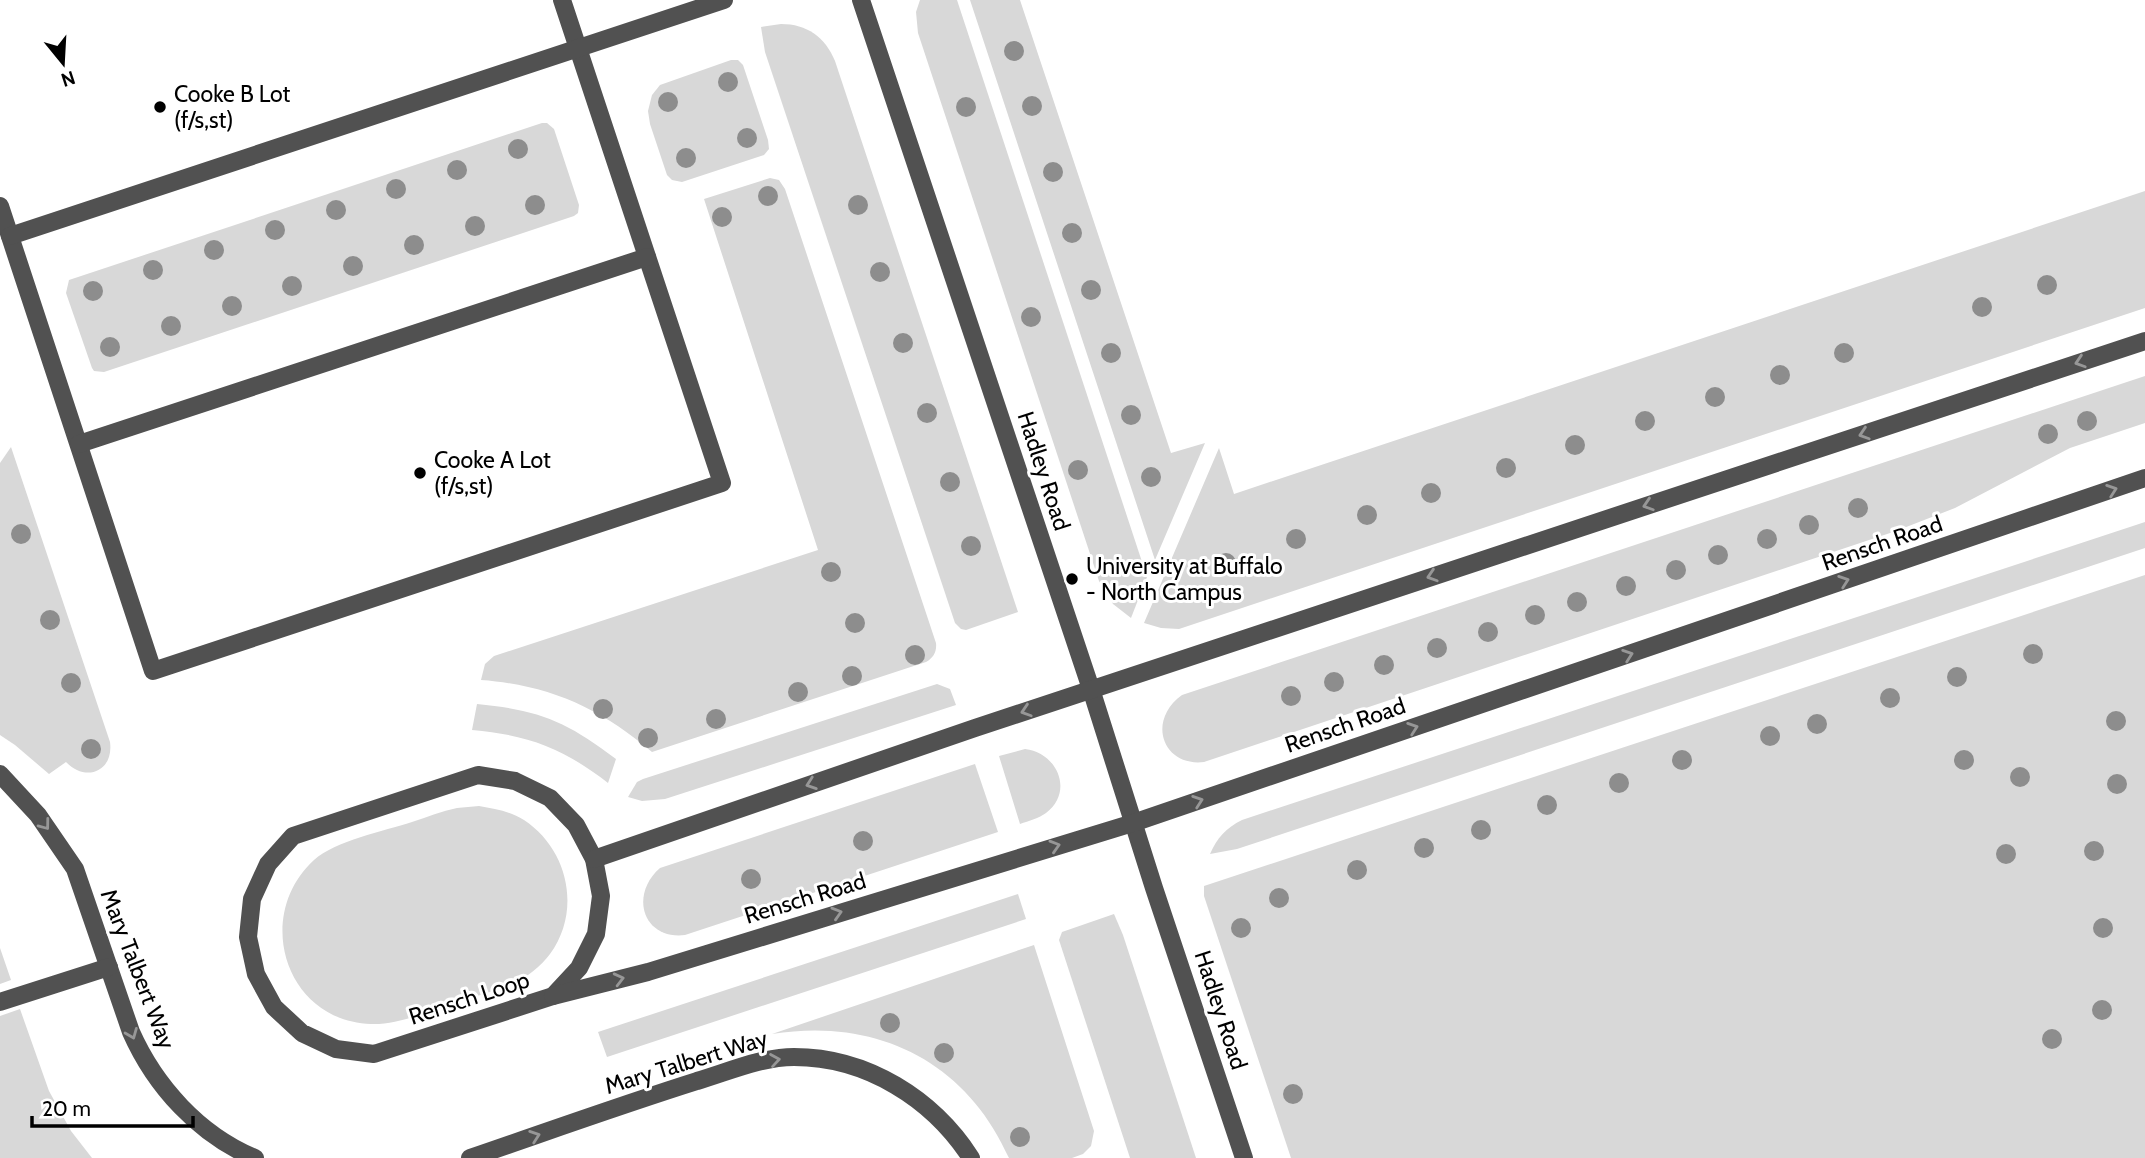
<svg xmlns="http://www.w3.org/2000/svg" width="2145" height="1158" font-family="Cabin,sans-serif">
<rect width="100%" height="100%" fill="#fff"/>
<g fill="#d8d8d8">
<path d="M920,0H957L1147,577L1131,618L1113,604L1099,581L918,33L916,12Z"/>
<path d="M970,0H1020L1171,453L1205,443L1155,560Z"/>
<path d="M781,24C807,24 825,37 835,61L1018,612L966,630L961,629L955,623L765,52L761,27Z"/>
<path d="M731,60H738L743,65L768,140L769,149L764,155L682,182L672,180L667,175L650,124L648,111L652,95L660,85Z"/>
<path d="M542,123H547L554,129L579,205L578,213L574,216L104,372L94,371L92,368L66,293L69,280Z"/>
<path d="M770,178L779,180L785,189L936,643C937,652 933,658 926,662L652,752C600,708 549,685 481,680L485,664L494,656L818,550L704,199Z"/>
<path d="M2145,191V308L1179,629L1161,628L1144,623L1219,448L1234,494Z"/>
<path d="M2145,376V423L2070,448L1955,508L1896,531L1204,762C1163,767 1146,721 1182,695Z"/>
<path d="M11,447L110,742C114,771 86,783 66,762L49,774L15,745L0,735V463Z"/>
<path d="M2145,522V548L1237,849L1210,854C1217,838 1226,828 1242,820Z"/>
<path d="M2145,575V1158H1291L1204,896V886Z"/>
<path d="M937,684L950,689L956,705L665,799L642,801L628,797L637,782L643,779Z"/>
<path d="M477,704C539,710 566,721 616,759L608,783C563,748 528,735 472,730Z"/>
<path d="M1025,749C1058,753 1074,792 1046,813C1039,818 1029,821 1020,824L999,756Z"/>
<path d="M975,764L998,832L685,935C643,940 629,895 660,868Z"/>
<path d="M479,806C495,809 510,811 524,820C568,849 582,910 550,954C541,966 526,978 513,984C495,991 476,996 457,1002C430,1010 400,1025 371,1024C285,1021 253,916 314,860C335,841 384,831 412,822C427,817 442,811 457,808C464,807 472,807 479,806Z"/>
<path d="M1018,894L1026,919L607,1057L598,1032Z"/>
<path d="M1114,914L1123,935L1196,1158H1130L1059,940L1062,932Z"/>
<path d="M1034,945L1094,1131L1091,1146L1083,1154L1072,1158H1009C966,1061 876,1017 772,1034Z"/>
<path d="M0,948L11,980L0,984Z"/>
<path d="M20,1009L49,1091L71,1131L92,1158H0V1016Z"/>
</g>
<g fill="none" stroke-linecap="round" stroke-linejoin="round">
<g stroke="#515151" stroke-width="18">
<path d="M861,0L1091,689L1154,888L1244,1158"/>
<path d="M0,206L153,671L722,483L562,0"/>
<path d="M10,236L724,0"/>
<path d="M79,444L647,257"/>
<path d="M0,774L38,815L75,869L131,1032C155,1086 199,1135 255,1158"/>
<path d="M478,775L515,781L550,798L576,825L594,859L601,896L596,934L579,968L553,996L374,1054L336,1049L302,1033L274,1007L256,974L248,937L252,899L268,864L293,836Z"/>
<path d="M594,859L975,728L2145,341"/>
<path d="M553,996L648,972L1133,823L2145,478"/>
<path d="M0,1002L109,967"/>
<path d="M470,1158C546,1132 621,1105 697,1081C728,1072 761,1057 794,1057C867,1057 933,1099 971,1158"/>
</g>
</g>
<g fill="#8d8d8d">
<circle cx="1014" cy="51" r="10"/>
<circle cx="728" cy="82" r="10"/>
<circle cx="668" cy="102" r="10"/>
<circle cx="1032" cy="106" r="10"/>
<circle cx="966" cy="107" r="10"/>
<circle cx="747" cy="138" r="10"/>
<circle cx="518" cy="149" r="10"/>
<circle cx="686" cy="158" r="10"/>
<circle cx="457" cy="170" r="10"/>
<circle cx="1053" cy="172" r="10"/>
<circle cx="396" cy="189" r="10"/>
<circle cx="768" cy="196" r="10"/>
<circle cx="535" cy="205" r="10"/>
<circle cx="858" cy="205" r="10"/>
<circle cx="336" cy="210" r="10"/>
<circle cx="722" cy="217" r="10"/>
<circle cx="475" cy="226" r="10"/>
<circle cx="275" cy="230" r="10"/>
<circle cx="1072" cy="233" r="10"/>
<circle cx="414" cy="245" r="10"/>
<circle cx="214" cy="250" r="10"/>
<circle cx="353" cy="266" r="10"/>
<circle cx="153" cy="270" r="10"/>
<circle cx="880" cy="272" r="10"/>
<circle cx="2047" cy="285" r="10"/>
<circle cx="292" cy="286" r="10"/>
<circle cx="1091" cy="290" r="10"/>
<circle cx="93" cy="291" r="10"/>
<circle cx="232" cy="306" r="10"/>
<circle cx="1982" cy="307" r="10"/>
<circle cx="1031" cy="317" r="10"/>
<circle cx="171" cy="326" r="10"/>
<circle cx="903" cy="343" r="10"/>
<circle cx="110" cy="347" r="10"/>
<circle cx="1111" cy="353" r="10"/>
<circle cx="1844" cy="353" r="10"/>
<circle cx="1780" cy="375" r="10"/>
<circle cx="1715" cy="397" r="10"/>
<circle cx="927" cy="413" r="10"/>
<circle cx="1131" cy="415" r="10"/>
<circle cx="1645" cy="421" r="10"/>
<circle cx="2087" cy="421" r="10"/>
<circle cx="2048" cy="434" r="10"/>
<circle cx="1575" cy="445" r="10"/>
<circle cx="1506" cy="468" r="10"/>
<circle cx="1078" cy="470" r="10"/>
<circle cx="1151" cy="477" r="10"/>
<circle cx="950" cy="482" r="10"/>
<circle cx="1431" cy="493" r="10"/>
<circle cx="1858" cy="508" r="10"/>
<circle cx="1367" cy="515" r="10"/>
<circle cx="1809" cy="525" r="10"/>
<circle cx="21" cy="534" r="10"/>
<circle cx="1296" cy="539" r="10"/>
<circle cx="1767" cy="539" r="10"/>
<circle cx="971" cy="546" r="10"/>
<circle cx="1718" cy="555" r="10"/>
<circle cx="1226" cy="563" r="10"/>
<circle cx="1676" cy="570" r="10"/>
<circle cx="831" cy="572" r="10"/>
<circle cx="1626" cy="586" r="10"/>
<circle cx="1577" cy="602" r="10"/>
<circle cx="1535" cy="615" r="10"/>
<circle cx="50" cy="620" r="10"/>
<circle cx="855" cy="623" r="10"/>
<circle cx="1488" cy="632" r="10"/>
<circle cx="1437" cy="648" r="10"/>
<circle cx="2033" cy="654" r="10"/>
<circle cx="915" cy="655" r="10"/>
<circle cx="1384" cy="665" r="10"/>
<circle cx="852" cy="676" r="10"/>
<circle cx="1957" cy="677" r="10"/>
<circle cx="1334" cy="682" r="10"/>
<circle cx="71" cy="683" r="10"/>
<circle cx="798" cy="692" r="10"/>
<circle cx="1291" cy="696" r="10"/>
<circle cx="1890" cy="698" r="10"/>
<circle cx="603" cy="709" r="10"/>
<circle cx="716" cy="719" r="10"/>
<circle cx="2116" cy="721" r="10"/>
<circle cx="1817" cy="724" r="10"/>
<circle cx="1770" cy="736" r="10"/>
<circle cx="648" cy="738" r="10"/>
<circle cx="91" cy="749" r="10"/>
<circle cx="1682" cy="760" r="10"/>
<circle cx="1964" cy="760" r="10"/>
<circle cx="2020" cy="777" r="10"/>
<circle cx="1619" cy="783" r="10"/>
<circle cx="2117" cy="784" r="10"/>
<circle cx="1547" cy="805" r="10"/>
<circle cx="1481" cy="830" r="10"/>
<circle cx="863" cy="841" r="10"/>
<circle cx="1424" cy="848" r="10"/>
<circle cx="2094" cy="851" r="10"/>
<circle cx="2006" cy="854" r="10"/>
<circle cx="1357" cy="870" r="10"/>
<circle cx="751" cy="879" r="10"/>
<circle cx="1279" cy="898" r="10"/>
<circle cx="1241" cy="928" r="10"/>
<circle cx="2103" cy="928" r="10"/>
<circle cx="2102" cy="1010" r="10"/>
<circle cx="890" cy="1023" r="10"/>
<circle cx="2052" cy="1039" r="10"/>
<circle cx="944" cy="1053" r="10"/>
<circle cx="1293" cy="1094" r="10"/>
<circle cx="1020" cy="1137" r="10"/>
</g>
<defs><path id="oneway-chevron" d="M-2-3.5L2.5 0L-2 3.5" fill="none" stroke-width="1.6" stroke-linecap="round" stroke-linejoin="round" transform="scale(1.75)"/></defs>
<g stroke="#979797">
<use href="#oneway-chevron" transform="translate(2080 362) rotate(162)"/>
<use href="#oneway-chevron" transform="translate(1864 434) rotate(162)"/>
<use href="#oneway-chevron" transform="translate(2112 490) rotate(-19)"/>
<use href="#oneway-chevron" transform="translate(1648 505) rotate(162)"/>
<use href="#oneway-chevron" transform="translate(1432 576) rotate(162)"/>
<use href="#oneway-chevron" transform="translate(1844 581) rotate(-19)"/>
<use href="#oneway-chevron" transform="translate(1628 655) rotate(-19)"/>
<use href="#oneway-chevron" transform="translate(1026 711) rotate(162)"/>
<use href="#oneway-chevron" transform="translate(1413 728) rotate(-19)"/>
<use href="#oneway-chevron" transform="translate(811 784) rotate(161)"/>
<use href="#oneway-chevron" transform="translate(1198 801) rotate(-19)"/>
<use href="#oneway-chevron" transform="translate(45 825) rotate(53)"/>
<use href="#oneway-chevron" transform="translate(1055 846) rotate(-17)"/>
<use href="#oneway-chevron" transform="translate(837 913) rotate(-17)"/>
<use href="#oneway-chevron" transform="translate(619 979) rotate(-14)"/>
<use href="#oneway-chevron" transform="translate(132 1034) rotate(68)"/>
<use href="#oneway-chevron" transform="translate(775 1060) rotate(-9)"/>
<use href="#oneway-chevron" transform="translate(535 1136) rotate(-19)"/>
</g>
<g fill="#000" stroke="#fff" stroke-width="2.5">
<circle cx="160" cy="107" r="7"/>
<circle cx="420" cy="473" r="7"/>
<circle cx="1072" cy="579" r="7"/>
</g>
<g text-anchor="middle" stroke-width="6" stroke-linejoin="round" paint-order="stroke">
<g font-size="23" fill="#000" stroke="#fff" text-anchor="start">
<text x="174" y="102">Cooke B Lot<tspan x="174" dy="26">(f/s,st)</tspan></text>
<text x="434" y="468">Cooke A Lot<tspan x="434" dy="26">(f/s,st)</tspan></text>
<text x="1086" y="574">University at Buffalo<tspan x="1086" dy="26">- North Campus</tspan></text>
</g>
<g font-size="23" fill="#000" stroke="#fff">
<text transform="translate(1044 471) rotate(72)" y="8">Hadley Road</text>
<text transform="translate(1882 543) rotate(-19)" y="8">Rensch Road</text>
<text transform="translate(1345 725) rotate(-19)" y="8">Rensch Road</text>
<text transform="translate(805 898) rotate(-17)" y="8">Rensch Road</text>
<text transform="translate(138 969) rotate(69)" y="8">Mary Talbert Way</text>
<text transform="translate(469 998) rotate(-18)" y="8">Rensch Loop</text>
<text transform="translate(1221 1010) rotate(72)" y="8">Hadley Road</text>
<text transform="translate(686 1062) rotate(-17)" y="8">Mary Talbert Way</text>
</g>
</g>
<g transform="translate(63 63) rotate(162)" stroke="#ffffff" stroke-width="5" paint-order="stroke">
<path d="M0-5L12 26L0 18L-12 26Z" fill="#000000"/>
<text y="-10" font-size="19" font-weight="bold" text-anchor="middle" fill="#000000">N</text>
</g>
<path d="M32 1116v10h161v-10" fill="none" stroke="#000000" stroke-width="3.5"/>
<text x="42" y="1116" font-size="21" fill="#000000" stroke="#ffffff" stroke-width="5" paint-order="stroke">20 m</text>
</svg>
